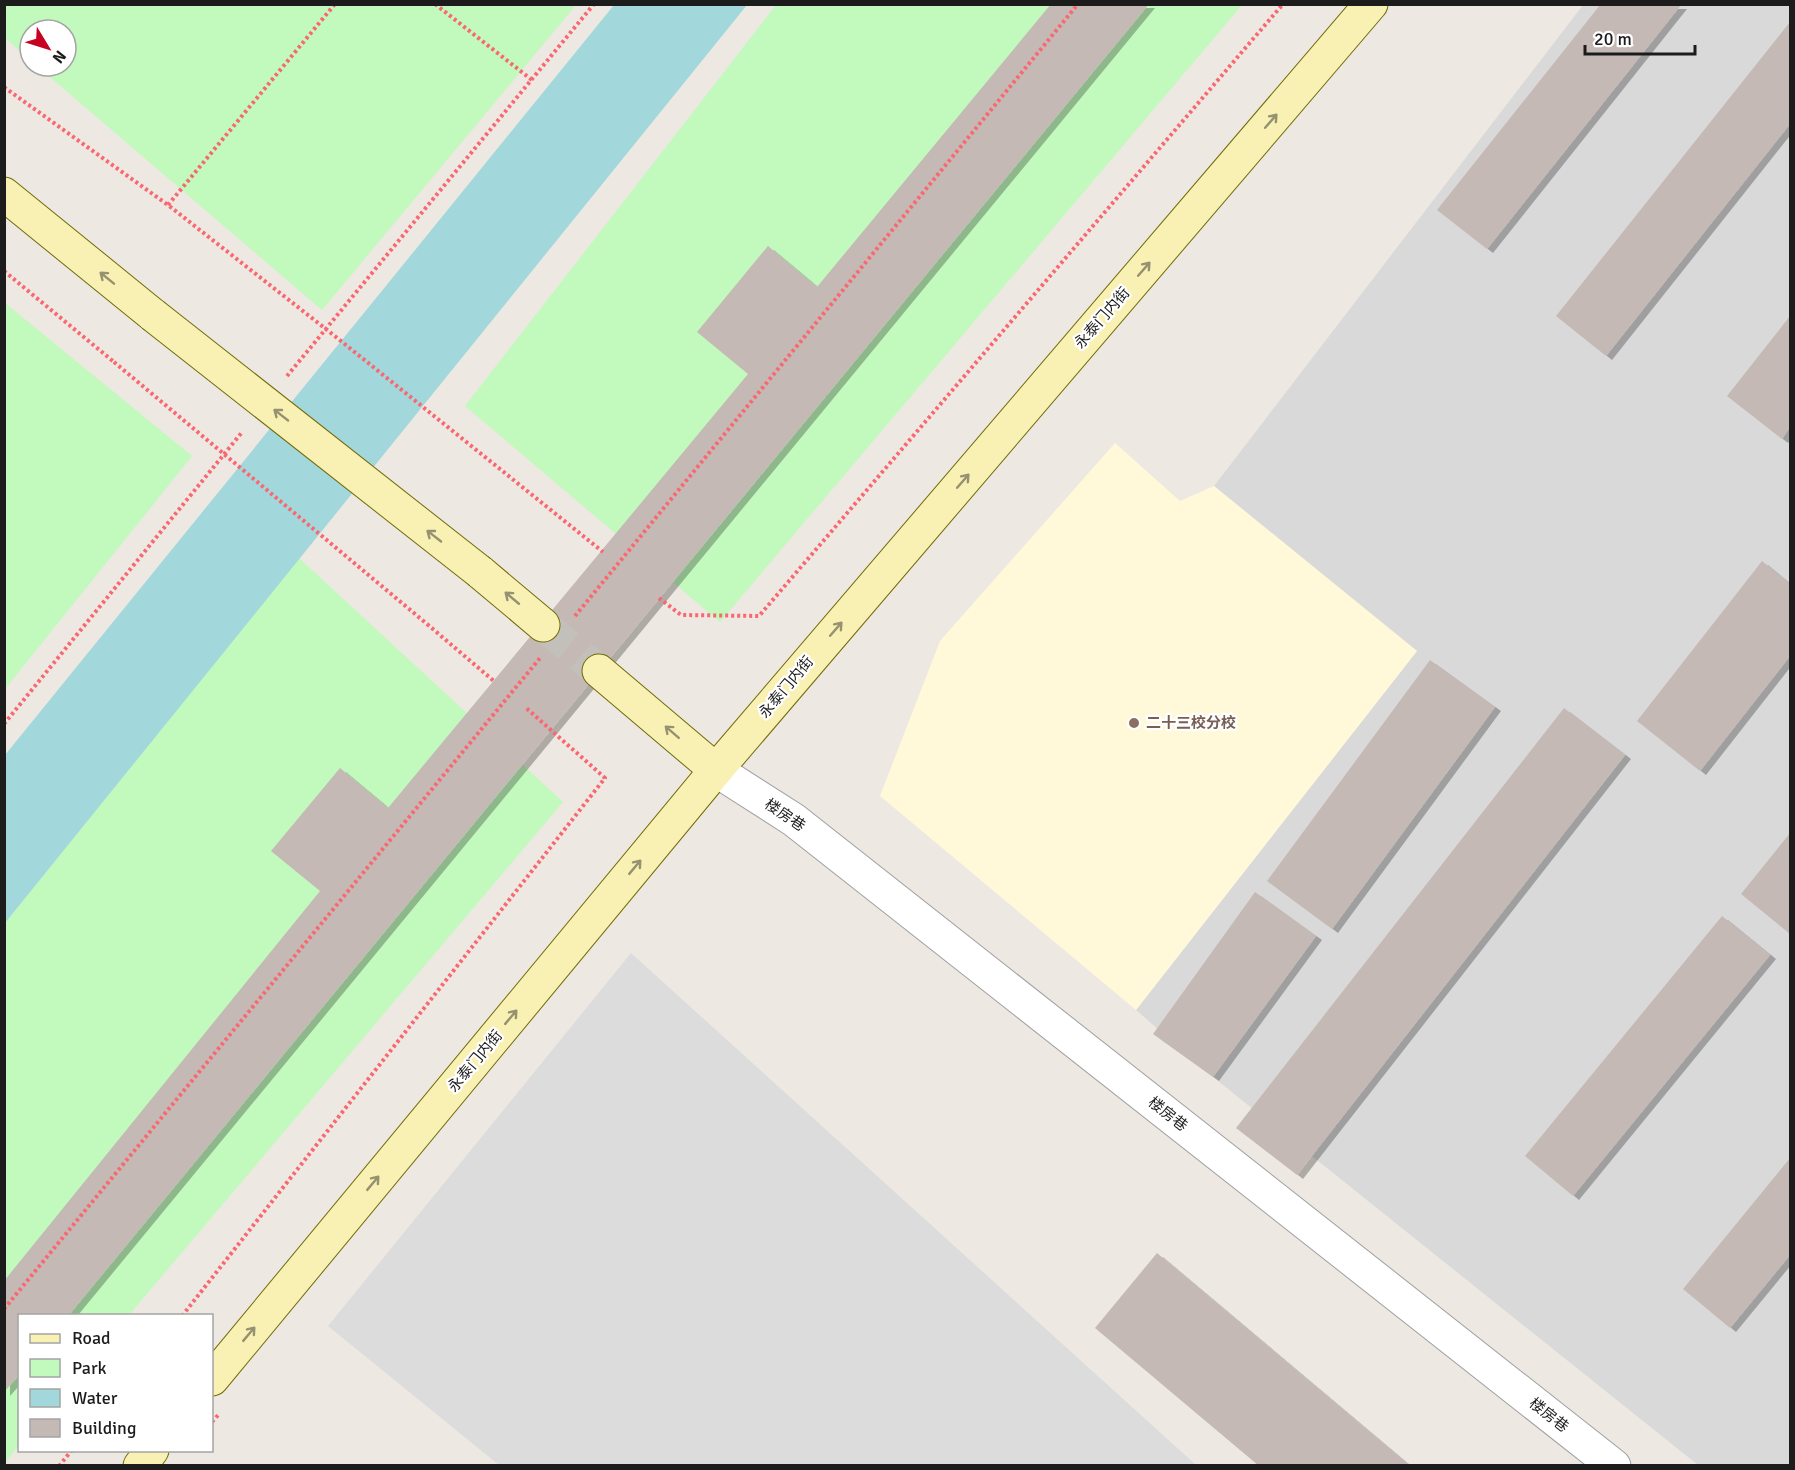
<svg xmlns="http://www.w3.org/2000/svg" width="1795" height="1470" font-family="Signika,'Noto Sans SC',sans-serif">
<defs>
<filter id="shadow"><feDropShadow dx="6" dy="4" stdDeviation="0" flood-color="#0004"/></filter>
</defs>
<rect width="100%" height="100%" fill="#ede8e2"/>
<path fill="#dad9d9" d="M1583,5H1790V1465H1698L1213,1077L1136,1010L1417,651L1214,486Z"/>
<path fill="#fff9d9" d="M1115,443L1180,501L1214,486L1417,651L1136,1010L880,796L940,641Z"/>
<g fill="#c2f9bd">
<path d="M5,4H576V5L322,310L37,66H66V30H30V60L5,38Z"/>
<path d="M776,5H1242L720,622L465,406Z"/>
<path d="M5,303L192,456L5,689Z"/>
<path d="M299,558L563,802L129,1315L20,1316L19,1445L5,1463V923Z"/>
</g>
<path fill="#dcdcdc" d="M631,953L1196,1465H499L328,1326Z"/>
<path fill="#a2d8db" d="M614,5H747L5,923V755Z"/>
<g fill="#c5b9b5" filter="url(#shadow)">
<path d="M1051,4H1149L68,1316H20V1374L4,1392V1281L320,891L271,851L340,768L388,808L748,374L697,332L768,246L817,287Z"/>
<path d="M1600,5H1681L1487,249L1437,210Z"/>
<path d="M1790,22V124L1606,356L1556,316Z"/>
<path d="M1790,316V427L1782,439L1727,396Z"/>
<path d="M1762,561L1790,584V656L1700,771L1637,721Z"/>
<path d="M1430,660L1495,707L1332,929L1267,881Z"/>
<path d="M1564,708L1625,755L1297,1175L1236,1128Z"/>
<path d="M1790,833V934L1741,894Z"/>
<path d="M1255,892L1316,936L1213,1077L1153,1034Z"/>
<path d="M1722,916L1770,955L1573,1196L1525,1156Z"/>
<path d="M1790,1158V1255L1730,1328L1683,1289Z"/>
<path d="M1157,1253L1410,1466H1259L1095,1328Z"/>
</g>
<g fill="none" stroke-linecap="round" stroke-linejoin="round">
<path stroke="#c3bfba" stroke-width="33" stroke-dasharray="33 16" stroke-linecap="butt" d="M543,625L599,671"/>
<g stroke="#a0a0a0" stroke-width="35">
<path id="tertiary" d="M716,770L794,820L1614,1466"/>
</g>
<g stroke="#716b05" stroke-width="35">
<g id="secondary">
<path d="M4,194L153,315"/>
<path d="M480,572L543,625"/>
<path d="M599,671L716,770"/>
<path d="M212,1379L716,770L1371,4"/>
<path d="M140,1466L152,1450"/>
</g>
</g>
<g stroke="#f96870" stroke-width="4" stroke-dasharray="3 3" stroke-linecap="butt">
<path d="M435,4L532,80"/>
<path d="M4,87L168,205L336,337L603,552"/>
<path d="M168,205L335,4"/>
<path d="M4,271L114,362"/>
<path d="M287,376L594,4"/>
<path d="M659,598L681,615L759,616L1283,4"/>
<path d="M575,616L1078,4"/>
<path d="M427,624L495,682"/>
<path d="M4,724L243,431"/>
<path d="M4,1309L540,658"/>
<path d="M182,1316L605,778L525,707"/>
<path d="M212,1422L219,1414"/>
<path d="M59,1466L72,1450"/>
</g>
<use href="#tertiary" stroke="#fff" stroke-width="33"/>
<use href="#secondary" stroke="#f9f1b4" stroke-width="33"/>
<g stroke="#716b05" stroke-width="35" stroke-linecap="butt">
<path id="secondary-bridge" d="M153,315L480,572"/>
</g>
<path stroke="#f96870" stroke-width="4" stroke-dasharray="3 3" stroke-linecap="butt" d="M114,362L427,624"/>
<use href="#secondary-bridge" stroke="#f9f1b4" stroke-width="33"/>
</g>
<defs><path id="oneway-shaft" d="M-6 0H5M1.5-3L5.5 0L1.5 3" fill="none" stroke-width="1.6" stroke-linecap="round" stroke-linejoin="round" transform="scale(1.5)"/></defs>
<g stroke="#969170">
<use href="#oneway-shaft" transform="translate(1271 121) rotate(-49)"/>
<use href="#oneway-shaft" transform="translate(1144 269) rotate(-49)"/>
<use href="#oneway-shaft" transform="translate(107 278) rotate(-141)"/>
<use href="#oneway-shaft" transform="translate(281 415) rotate(-142)"/>
<use href="#oneway-shaft" transform="translate(963 481) rotate(-49)"/>
<use href="#oneway-shaft" transform="translate(434 536) rotate(-142)"/>
<use href="#oneway-shaft" transform="translate(512 598) rotate(-140)"/>
<use href="#oneway-shaft" transform="translate(836 629) rotate(-49)"/>
<use href="#oneway-shaft" transform="translate(672 732) rotate(-139)"/>
<use href="#oneway-shaft" transform="translate(635 867) rotate(-50)"/>
<use href="#oneway-shaft" transform="translate(511 1017) rotate(-50)"/>
<use href="#oneway-shaft" transform="translate(373 1183) rotate(-50)"/>
<use href="#oneway-shaft" transform="translate(249 1334) rotate(-50)"/>
</g>
<circle fill="#8d6e63" stroke="#fff" stroke-width="2" cx="1134" cy="723" r="6"/>
<g text-anchor="middle" stroke-width="4.5" stroke-linejoin="round" paint-order="stroke">
<g font-size="15" fill="#1c1c1c" stroke="#fff">
<text transform="translate(1102 318) rotate(-49)" y="5">永泰门内街</text>
<text transform="translate(786 687) rotate(-50)" y="5">永泰门内街</text>
<text transform="translate(785 815) rotate(34)" y="5">楼房巷</text>
<text transform="translate(475 1061) rotate(-50)" y="5">永泰门内街</text>
<text transform="translate(1168 1114) rotate(38)" y="5">楼房巷</text>
<text transform="translate(1549 1415) rotate(38)" y="5">楼房巷</text>
</g>
<g font-size="15" font-weight="bold" fill="#785e54" stroke="#fff" text-anchor="start">
<text x="1146" y="728">二十三校分校</text>
</g>
</g>
<rect width="1795" height="1470" fill="none" stroke="#1c1c1c" stroke-width="12"/>
<rect x="18" y="1314" width="195" height="138" fill="#ffffff" stroke="#a4a4a4" stroke-width="1.5"/>
<rect x="30" y="1334" width="30" height="9" fill="#f9f1b4" stroke="#a4a4a4" stroke-width="1.5"/>
<text x="72" y="1344" font-size="18" fill="#1c1c1c">Road</text>
<rect x="30" y="1359" width="30" height="18" fill="#c2f9bd" stroke="#a4a4a4" stroke-width="1.5"/>
<text x="72" y="1374" font-size="18" fill="#1c1c1c">Park</text>
<rect x="30" y="1389" width="30" height="18" fill="#a2d8db" stroke="#a4a4a4" stroke-width="1.5"/>
<text x="72" y="1404" font-size="18" fill="#1c1c1c">Water</text>
<rect x="30" y="1419" width="30" height="18" fill="#c5b9b5" stroke="#a4a4a4" stroke-width="1.5"/>
<text x="72" y="1434" font-size="18" fill="#1c1c1c">Building</text>
<g transform="translate(48 48) rotate(128)"><circle r="28" fill="#ffffff" stroke="#a4a4a4" stroke-width="1.5"/>
<path d="M0-4.5L10 22L0 15L-10 22Z" fill="#c70122"/>
<text y="-9" font-size="16" font-weight="bold" text-anchor="middle" fill="#1c1c1c">N</text>
</g>
<path d="M1585 45v9h110v-9" fill="none" stroke="#1c1c1c" stroke-width="3"/>
<text x="1594" y="45" font-size="18" fill="#1c1c1c" stroke="#ffffff" stroke-width="4.5" paint-order="stroke">20 m</text>
</svg>
